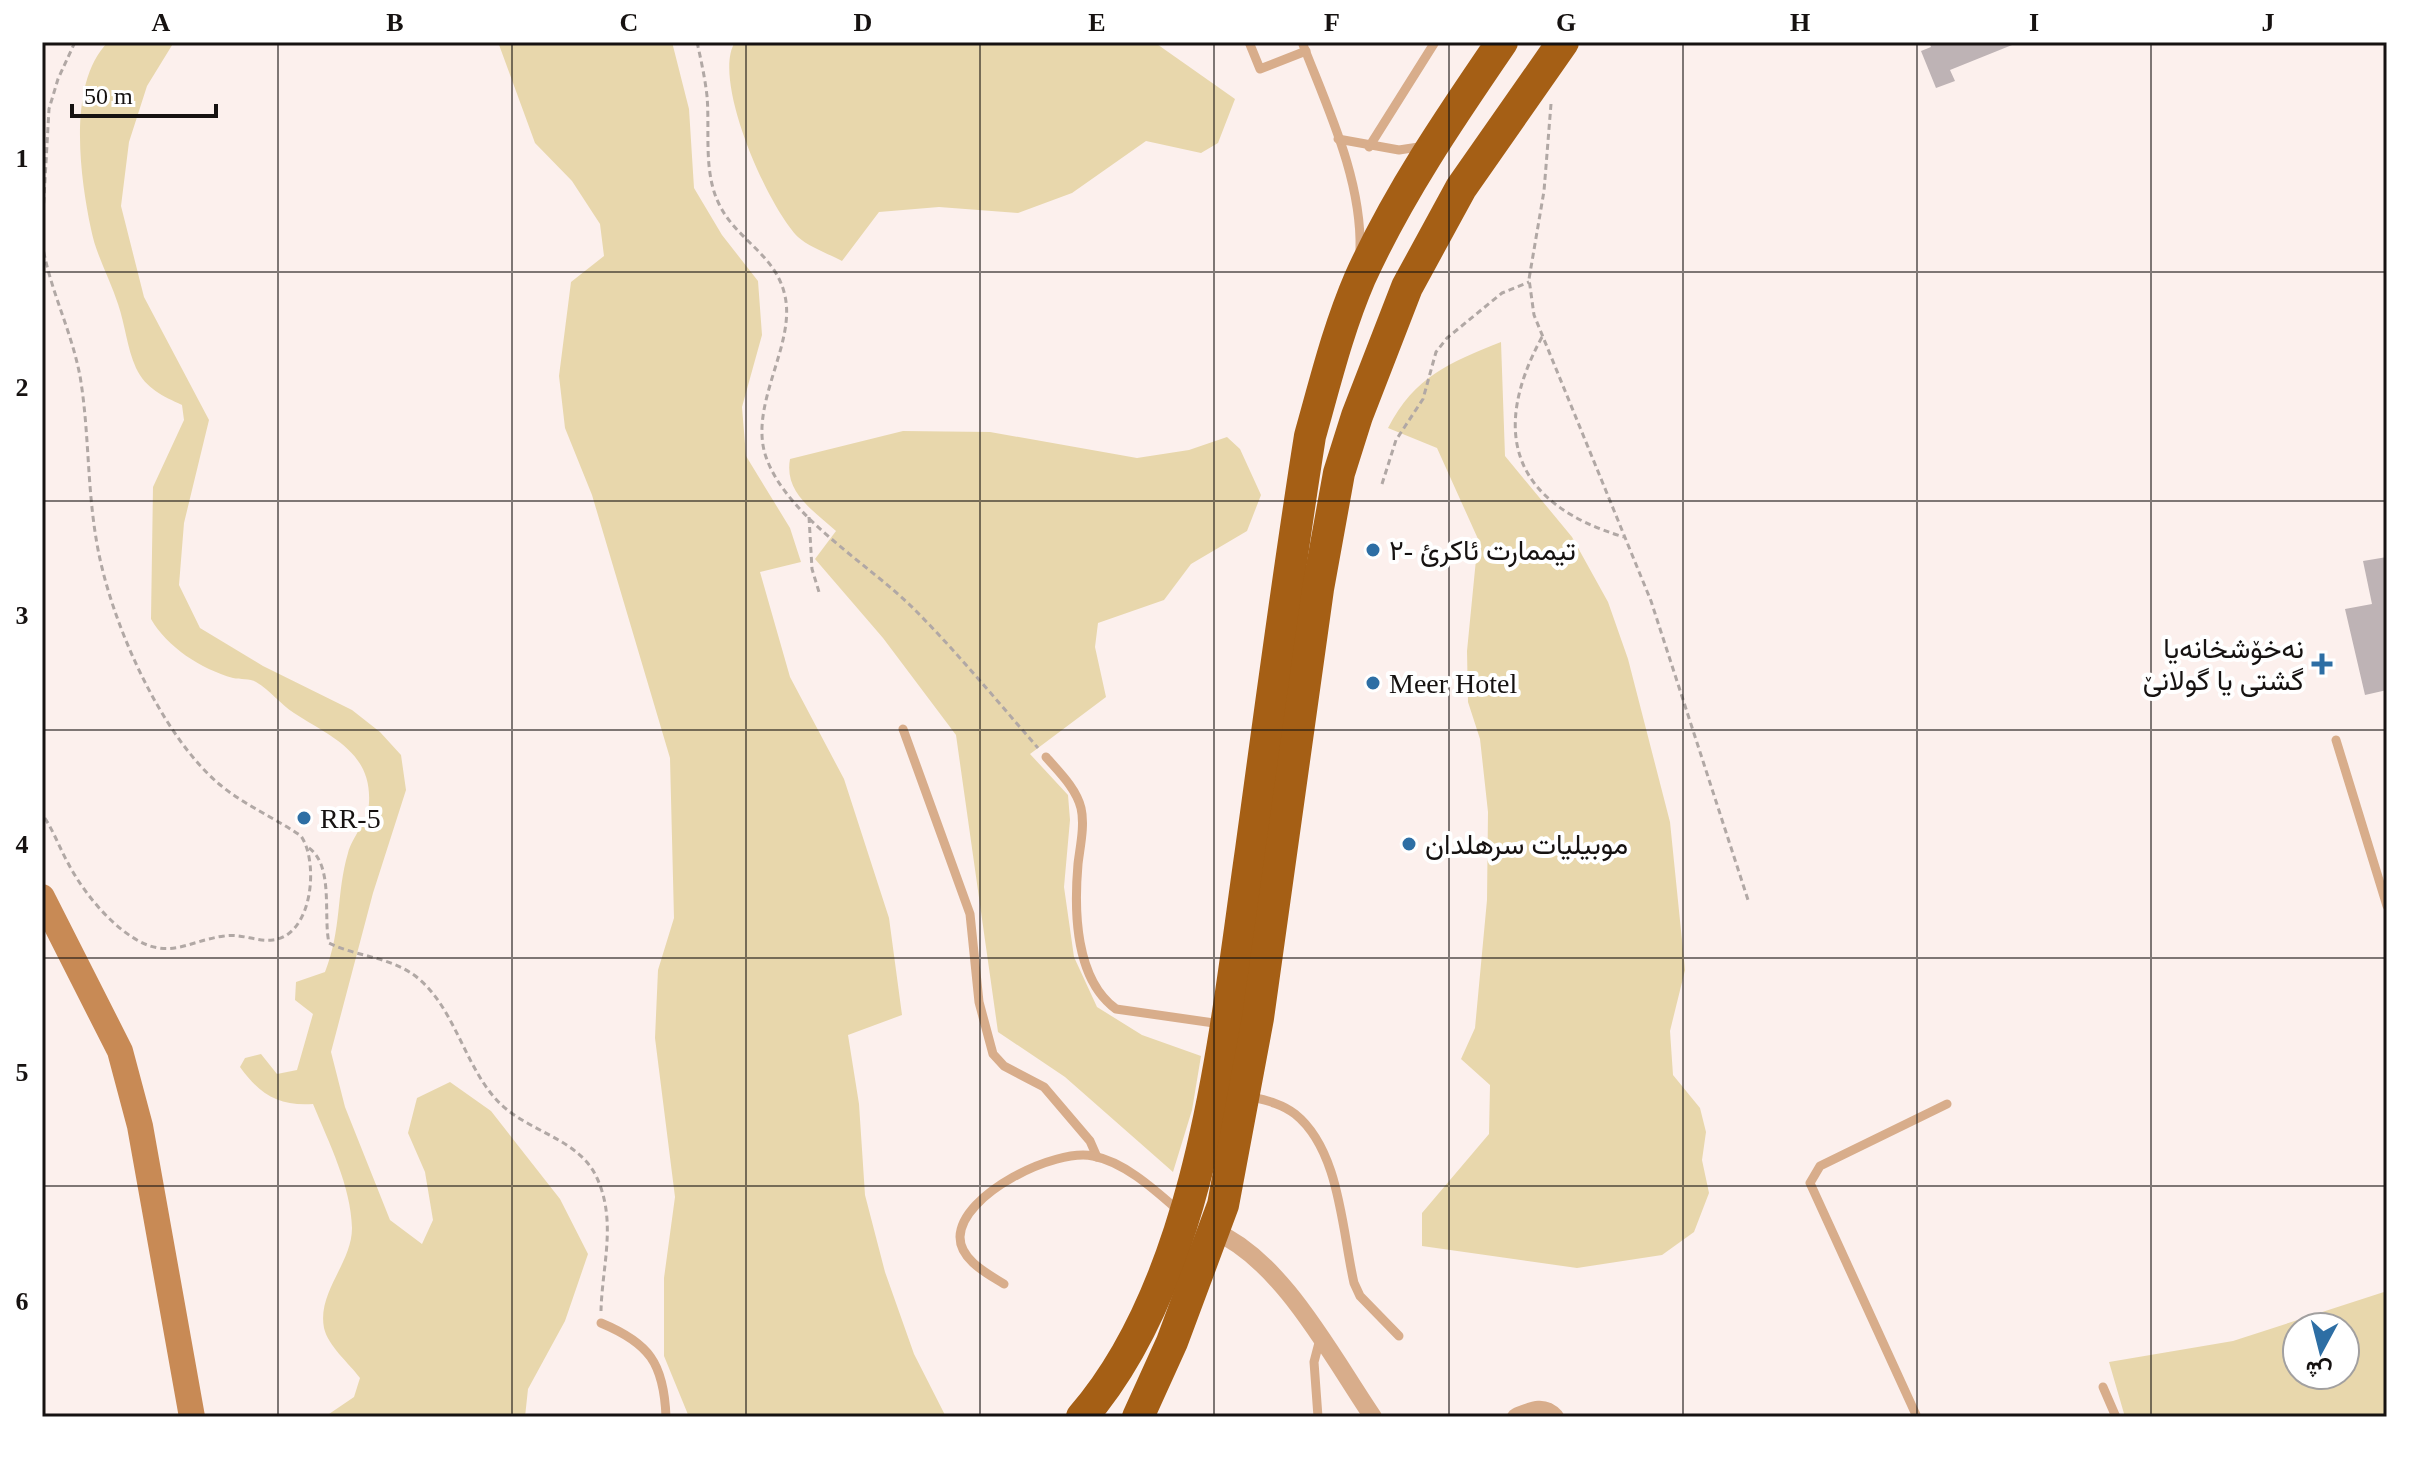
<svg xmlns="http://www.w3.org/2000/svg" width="2429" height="1459" font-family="'Times New Roman',Vazirmatn,serif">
<rect width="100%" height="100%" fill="#fcf0ed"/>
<g fill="#e8d7ac" fill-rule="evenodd">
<path d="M108,42H174L147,86L129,142L121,206L144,297L209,420L184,523L179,585L200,628L263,666L352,710L380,732L401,755L406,790L373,893L331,1052L345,1107L390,1220L422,1244L433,1220L425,1172L408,1133L417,1098L450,1082L491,1111L560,1199L588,1254L565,1321L528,1389L525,1417L329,1414L354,1397L360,1378C349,1363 328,1346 324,1328C317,1292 352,1263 352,1228C351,1186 329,1143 313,1104C279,1106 261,1096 240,1067L245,1058L261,1054L277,1074L297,1070L313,1014L295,1000L296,982L325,972C342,929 336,894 348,853C352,837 368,821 369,803C372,752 331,737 294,713C280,704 270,690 256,682C250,678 240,680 233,678C201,669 167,647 151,619L153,487L184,420L182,405C163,396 146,389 136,368C127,348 125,324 118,304C110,279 96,255 91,229C80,177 67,83 108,42Z"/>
<path d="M498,42H672L689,109L694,188L722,235L758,281L762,335L742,407L746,456L790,528L801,562L760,572L790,677L844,779L889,918L902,1015L848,1035L859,1104L865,1195L885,1272L914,1354L946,1417H689L664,1356V1278L675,1197L655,1038L658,970L674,918L670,758L592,495L565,428L559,376L571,282L604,256L600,224L572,181L535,143Z"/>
<path d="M735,42H1154L1235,99L1218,143L1201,153L1146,141L1072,193L1018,213L939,207L879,212L842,261C829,254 809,247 798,237C768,207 711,80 735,42Z"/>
<path d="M1501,342L1505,456L1572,537L1608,602L1628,659L1670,822L1685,970L1670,1031L1673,1075L1700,1108L1706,1132L1702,1160L1709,1193L1694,1232L1662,1255L1577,1268L1422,1246V1213L1489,1134L1490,1085L1461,1059L1475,1028L1487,900L1488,812L1480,739L1468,702L1467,651L1478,539L1437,448L1388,428C1415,376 1449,363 1501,342Z"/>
<path d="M903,431L990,432L1137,458L1189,450L1227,437L1240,449L1261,495L1247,531L1191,564L1164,600L1098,623L1095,647L1106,697L1030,754L1068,795L1070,820L1064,887L1074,957L1097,1007L1142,1035L1201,1056L1192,1110L1173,1172L1065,1077L998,1032L956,735L883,638L815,559L836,531C813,510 784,493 790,459Z"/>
<path d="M2387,1291V1417H2125L2109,1362L2233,1341ZM2345,1327V1375H2297V1327Z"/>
</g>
<g fill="#beb3b5">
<path d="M1929,42H2017V43L1950,70L1955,81L1936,88L1921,51L1931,47Z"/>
<path d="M2387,557V690L2365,695L2345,609L2372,604L2363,561Z"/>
</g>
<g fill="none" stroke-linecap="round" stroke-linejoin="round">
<g stroke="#b1a8a5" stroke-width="3" stroke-dasharray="6 4" stroke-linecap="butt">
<path d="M697,42C701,60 705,78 707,96C710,130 703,172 719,204C736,240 776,254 785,296C796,345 748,405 766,457C787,517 869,564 913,608C957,652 997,701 1038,748"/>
<path d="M1551,104L1544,191L1529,279L1534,315L1651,601L1749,903"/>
<path d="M42,233L49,109L58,79L75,42"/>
<path d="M42,242C49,288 71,329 80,376C89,429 87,484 96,538C108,616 159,733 219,784C244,805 275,818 301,836C319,862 313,935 273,940C256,942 241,933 224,936C187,941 169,961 132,937C106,920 82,890 68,863C59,847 53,829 42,814"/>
<path d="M1542,337C1488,436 1516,505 1624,537"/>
<path d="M1382,484L1396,440L1423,399L1436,352L1447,338L1502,293L1529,282"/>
<path d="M809,517L812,569L819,592"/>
<path d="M309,848C334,866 323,916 329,943C359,958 392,956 419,979C454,1009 464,1062 494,1097C523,1132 578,1136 597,1178C617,1222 602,1266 601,1311"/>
</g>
<g stroke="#d8ad8b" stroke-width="9">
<path d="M1249,42L1260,69L1306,51"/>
<path d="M1302,42C1327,107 1362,179 1360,250"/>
<path d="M1338,139L1399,150L1425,146"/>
<path d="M1369,147L1435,42"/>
<path d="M903,729L970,914L979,1002L993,1054L1004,1066L1044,1087L1090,1141L1097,1157"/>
<path d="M2336,740L2387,906"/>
<path d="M1046,757C1059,772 1076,788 1081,808C1085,825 1080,847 1078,864C1074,910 1075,979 1116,1009L1221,1024"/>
<path d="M1248,1096C1264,1100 1281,1103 1295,1114C1340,1150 1342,1231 1354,1283L1360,1296L1399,1336"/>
<path d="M1004,1284C988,1274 960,1260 960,1237C961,1194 1055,1148 1093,1156C1125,1162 1156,1191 1180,1212"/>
<path d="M601,1323C649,1343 664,1363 666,1417"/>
<path d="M2103,1387L2116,1417"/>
<path d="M1318,1417L1314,1362L1320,1339"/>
<path d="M1917,1417L1810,1183L1820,1166L1947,1104"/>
</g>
<g stroke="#d8ad8b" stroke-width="18">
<path d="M1214,1231C1282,1260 1332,1357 1373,1417"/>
<path d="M1516,1417C1531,1411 1543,1404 1555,1417"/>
</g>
<path stroke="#c88a55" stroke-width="26" d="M42,897L120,1051L140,1126L192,1417"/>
<g stroke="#a55f15" stroke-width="32">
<path d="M1082,1417C1204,1276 1225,1029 1251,850C1270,712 1288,574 1310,436C1325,383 1338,329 1360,278C1398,194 1450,118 1502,42"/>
<path d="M1138,1417L1172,1342L1223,1205L1258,1018L1318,589L1339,473L1357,416L1407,287L1461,188L1563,42"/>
</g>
</g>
<path fill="none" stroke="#161211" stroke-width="2" stroke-opacity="0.55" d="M278,42V1417M512,42V1417M746,42V1417M980,42V1417M1214,42V1417M1449,42V1417M1683,42V1417M1917,42V1417M2151,42V1417M42,272H2387M42,501H2387M42,730H2387M42,958H2387M42,1186H2387"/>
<g fill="#2d6ea4" stroke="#fff" stroke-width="3">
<circle cx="1373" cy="550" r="8"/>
<path d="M2318 652h8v8h8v8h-8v8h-8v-8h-8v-8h8z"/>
<circle cx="1373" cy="683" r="8"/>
<circle cx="304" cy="818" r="8"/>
<circle cx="1409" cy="844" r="8"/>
</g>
<g text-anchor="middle" stroke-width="8" stroke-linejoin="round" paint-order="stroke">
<g font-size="28" fill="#161211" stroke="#fff" text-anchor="start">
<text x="1389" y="560">تيممارت ئاكرئ -٢</text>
<text x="2304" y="658" text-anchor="end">نەخۆشخانەیا<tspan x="2304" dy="32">گشتی یا گولانێ</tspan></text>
<text x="1389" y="693">Meer Hotel</text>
<text x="320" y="828">RR-5</text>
<text x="1425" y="854">موبيليات سرهلدان</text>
</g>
</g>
<rect width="2429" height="1459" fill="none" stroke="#ffffff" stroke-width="88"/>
<g transform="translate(2321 1351) rotate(187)"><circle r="38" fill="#ffffff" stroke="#a2a0a0" stroke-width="2"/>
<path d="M0-6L14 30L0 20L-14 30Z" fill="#2d6ea4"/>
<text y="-12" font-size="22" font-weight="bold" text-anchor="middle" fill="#161211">ش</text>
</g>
<path d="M72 104v12h144v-12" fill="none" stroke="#161211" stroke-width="4"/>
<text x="84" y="104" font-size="24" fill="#161211" stroke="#ffffff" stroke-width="6" paint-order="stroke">50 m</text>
<rect x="44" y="44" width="2341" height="1371" fill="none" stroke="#161211" stroke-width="3"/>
<g font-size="26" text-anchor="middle" font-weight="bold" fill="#161211">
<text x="161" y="31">A</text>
<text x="395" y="31">B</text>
<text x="629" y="31">C</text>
<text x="863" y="31">D</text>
<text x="1097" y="31">E</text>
<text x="1332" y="31">F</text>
<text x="1566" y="31">G</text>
<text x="1800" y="31">H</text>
<text x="2034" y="31">I</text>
<text x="2268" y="31">J</text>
<text x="22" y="167">1</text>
<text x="22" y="396">2</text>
<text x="22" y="624">3</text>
<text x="22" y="853">4</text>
<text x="22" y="1081">5</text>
<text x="22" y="1310">6</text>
</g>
</svg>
